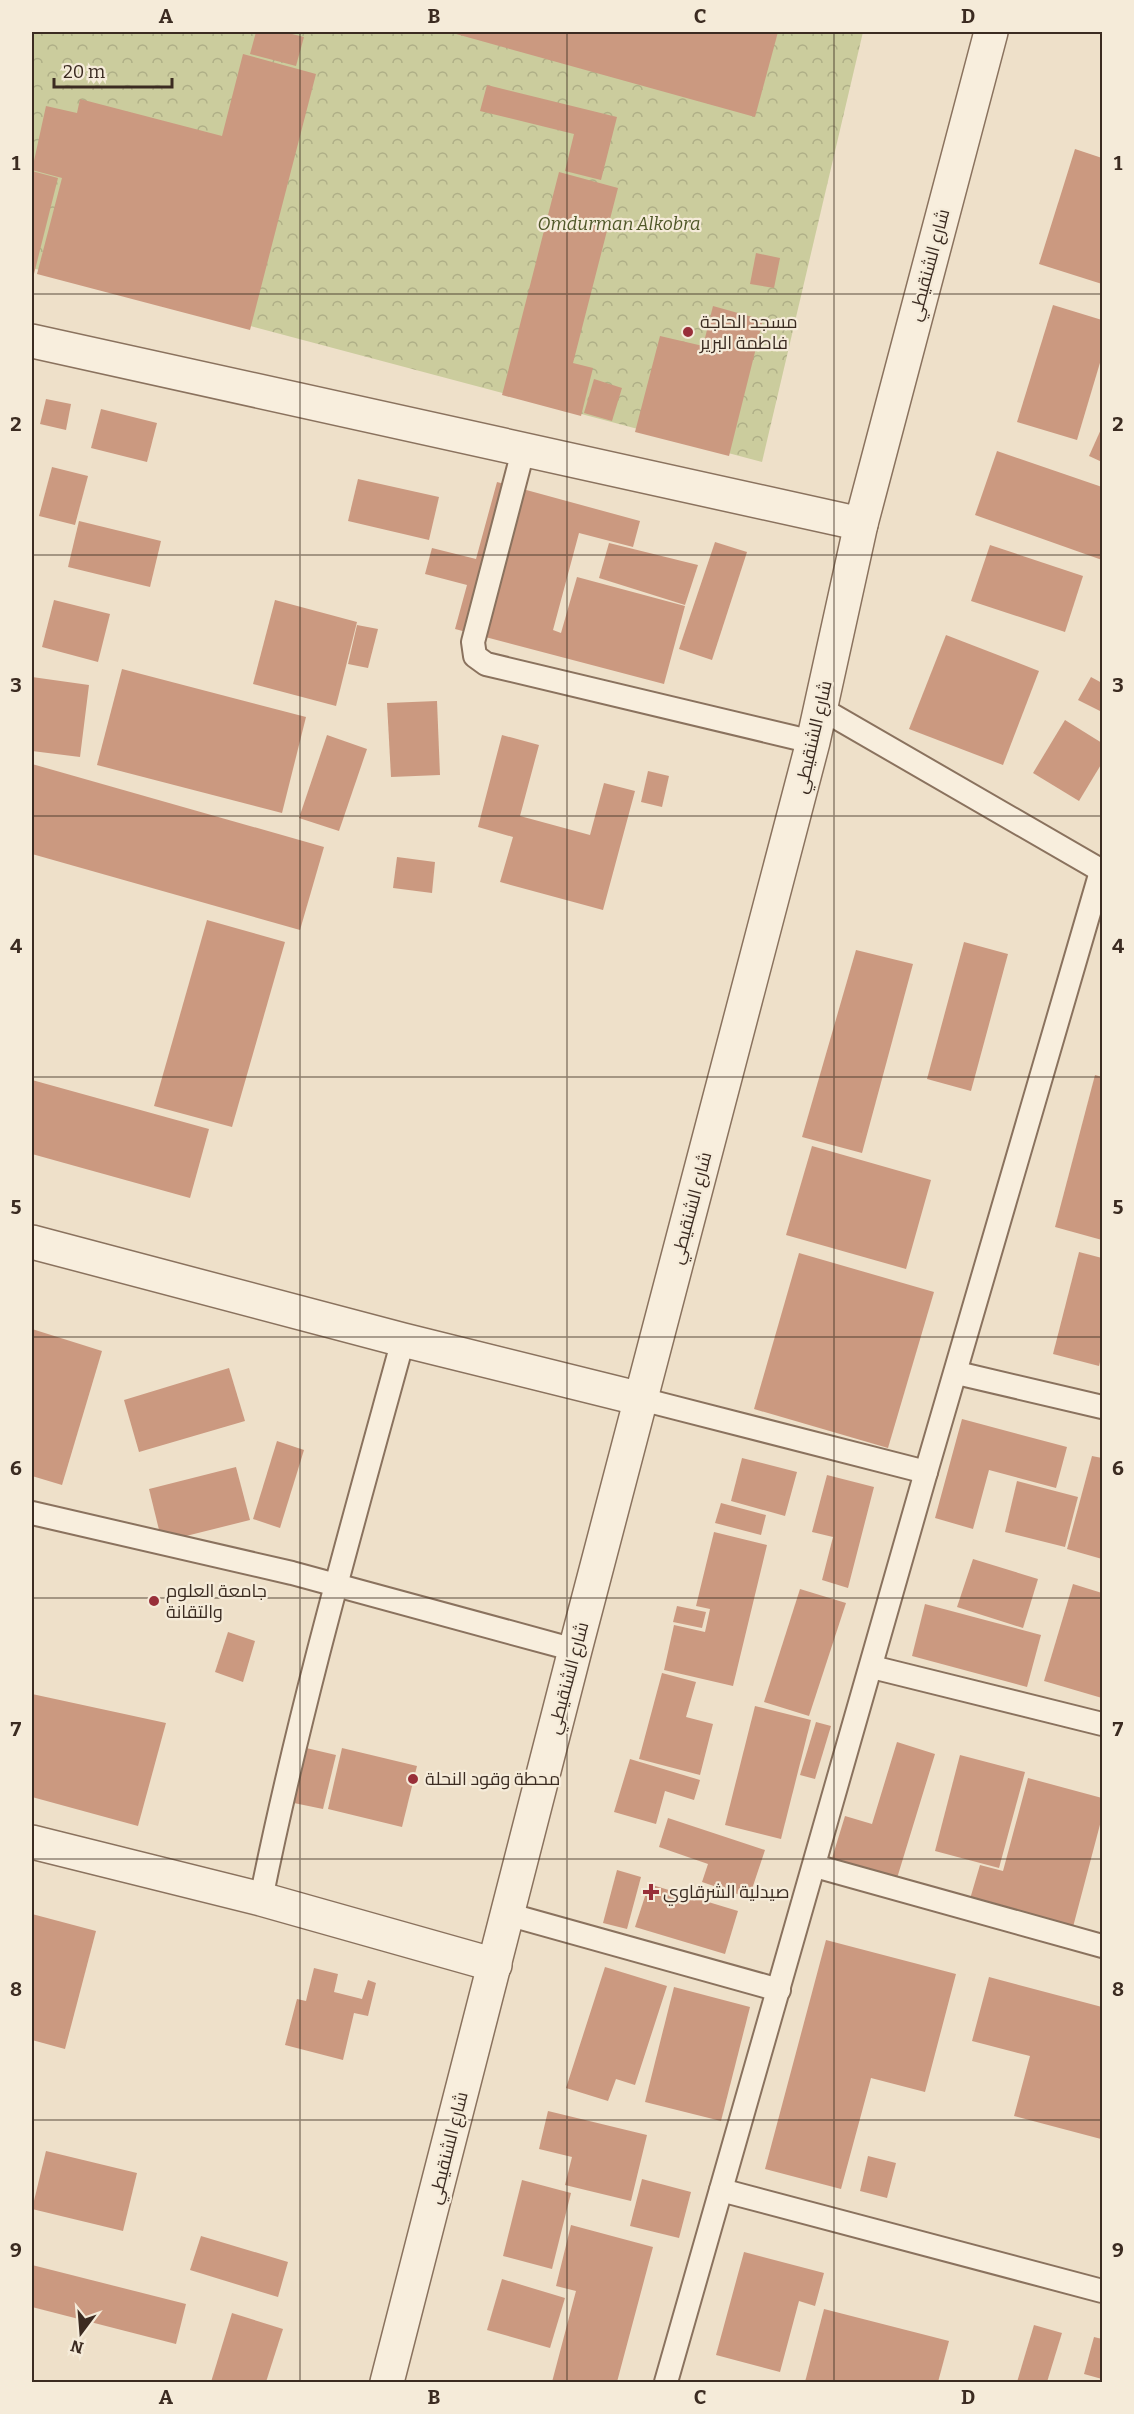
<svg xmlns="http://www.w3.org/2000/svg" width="1134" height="2414" font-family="Bitter,Cairo,serif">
<defs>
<pattern id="park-crowns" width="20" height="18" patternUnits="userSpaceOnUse" patternTransform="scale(1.5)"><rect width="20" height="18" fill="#cbcc9d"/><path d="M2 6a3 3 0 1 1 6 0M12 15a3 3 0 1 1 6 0" fill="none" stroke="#afaf87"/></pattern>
</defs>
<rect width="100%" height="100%" fill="#eee0c9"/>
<path fill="url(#park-crowns)" d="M32,32H863L762,462L32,268Z"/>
<g fill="#cb9980">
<path d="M256,32H284L304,37L296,66L250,54Z"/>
<path d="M449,32H778L755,117Z"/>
<path d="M243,54L316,74L250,330L37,274L62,178L32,170L46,106L77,113L80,99L222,136Z"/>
<path d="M487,85L617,117L601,180L565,171L574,134L480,111Z"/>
<path d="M1075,149L1102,158V284L1039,264Z"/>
<path d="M32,171L58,178L32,282Z"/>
<path d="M559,172L618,188L573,363L593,368L581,416L502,395Z"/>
<path d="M756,253L780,258L774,288L750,284Z"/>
<path d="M1053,305L1102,320V356L1077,440L1017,422Z"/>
<path d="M713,306L763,320L729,456L635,432L660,336L703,346Z"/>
<path d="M594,379L622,388L612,421L584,413Z"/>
<path d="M46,399L71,404L66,430L40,424Z"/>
<path d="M101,409L157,423L147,462L91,448Z"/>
<path d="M1102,427V462L1089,456Z"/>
<path d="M997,451L1102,487V560L975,515Z"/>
<path d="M52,467L88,476L75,525L39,516Z"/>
<path d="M358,479L439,497L429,540L348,521Z"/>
<path d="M497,482L640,521L633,547L579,533L553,630L561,633L577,577L685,606L664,684L455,629L467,585L425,574L432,548L476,559Z"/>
<path d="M79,521L161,541L150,587L68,567Z"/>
<path d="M715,542L747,552L712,660L679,649Z"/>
<path d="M609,543L698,565L685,605L599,578Z"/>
<path d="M990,545L1083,576L1065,632L971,601Z"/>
<path d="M54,600L110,614L98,662L42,647Z"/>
<path d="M275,600L357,622L336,706L253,684Z"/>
<path d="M357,625L378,629L368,668L348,664Z"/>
<path d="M946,635L1039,671L1003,765L909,729Z"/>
<path d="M122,669L306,717L282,813L97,765Z"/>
<path d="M32,677L89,685L80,757L32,751Z"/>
<path d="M1091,677L1102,683V712L1078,700Z"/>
<path d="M437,701L440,775L391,777L387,703Z"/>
<path d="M1065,720L1102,743V763L1079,801L1033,773Z"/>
<path d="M327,735L367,749L339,831L299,818Z"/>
<path d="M502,735L539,745L520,816L590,835L604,783L635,791L603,910L500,882L513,837L478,827Z"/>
<path d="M32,764L324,847L300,930L32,854Z"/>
<path d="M648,771L669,776L662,807L641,802Z"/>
<path d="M397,857L435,862L432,893L393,888Z"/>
<path d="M207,920L285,942L232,1127L154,1106Z"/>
<path d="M964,942L1008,954L971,1091L927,1079Z"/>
<path d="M856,950L913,964L862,1153L802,1137Z"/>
<path d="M1095,1075L1102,1077V1240L1055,1227Z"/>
<path d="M32,1080L209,1129L190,1198L32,1154Z"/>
<path d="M812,1146L931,1180L906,1269L786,1235Z"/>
<path d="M1079,1252L1102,1258V1354L1099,1366L1053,1354Z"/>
<path d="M799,1253L934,1292L888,1448L754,1409Z"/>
<path d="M32,1329L102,1351L62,1485L32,1476Z"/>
<path d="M229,1368L245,1421L139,1452L124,1400Z"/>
<path d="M962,1419L1067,1447L1056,1488L989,1470L973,1529L935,1518Z"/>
<path d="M277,1441L304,1450L280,1528L253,1519Z"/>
<path d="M1092,1456L1102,1458V1559L1067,1549Z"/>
<path d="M742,1458L797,1472L785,1516L731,1501Z"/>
<path d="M236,1467L250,1520L162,1542L149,1489Z"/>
<path d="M827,1475L874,1487L848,1588L822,1580L833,1537L812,1532Z"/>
<path d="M1017,1481L1078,1497L1065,1547L1005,1532Z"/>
<path d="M721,1503L766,1515L761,1535L715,1523Z"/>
<path d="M714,1532L767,1545L733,1686L664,1670L674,1625L705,1632L710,1609L696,1606Z"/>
<path d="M973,1559L1038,1579L1023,1628L957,1607Z"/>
<path d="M1073,1584L1102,1593V1698L1044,1681Z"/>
<path d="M800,1589L846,1603L809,1716L764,1702Z"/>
<path d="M925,1604L1041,1635L1027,1687L912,1656Z"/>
<path d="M677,1606L706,1612L702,1628L673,1622Z"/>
<path d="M228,1632L255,1641L243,1682L215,1672Z"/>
<path d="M662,1673L696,1682L686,1717L713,1724L700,1775L639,1759Z"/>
<path d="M32,1694L166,1723L138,1826L32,1797Z"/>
<path d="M755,1706L811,1720L781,1839L725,1825Z"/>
<path d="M816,1722L831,1726L815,1779L800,1775Z"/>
<path d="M897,1742L935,1754L894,1888L829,1868L845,1816L872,1824Z"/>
<path d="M302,1747L336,1755L323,1809L289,1802Z"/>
<path d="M342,1748L417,1766L402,1827L328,1809Z"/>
<path d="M960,1755L1025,1772L999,1868L935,1851Z"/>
<path d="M630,1759L700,1780L694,1800L665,1791L656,1824L614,1812Z"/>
<path d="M1028,1778L1102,1798V1817L1073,1927L970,1899L980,1865L1003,1871Z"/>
<path d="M668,1818L765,1850L749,1898L702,1882L708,1864L659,1847Z"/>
<path d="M617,1870L641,1877L627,1929L603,1923Z"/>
<path d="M649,1884L738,1911L725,1954L635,1927Z"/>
<path d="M32,1914L96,1931L65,2049L32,2040Z"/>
<path d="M826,1940L956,1974L925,2092L871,2078L841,2189L765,2169Z"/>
<path d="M605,1967L667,1986L635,2085L616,2079L608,2101L566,2088Z"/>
<path d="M314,1968L338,1974L334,1992L362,1999L368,1980L376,1983L368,2016L354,2013L343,2060L285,2045L297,1999L306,2001Z"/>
<path d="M989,1977L1102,2007L1101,2139L1014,2116L1030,2056L972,2041Z"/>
<path d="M674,1987L750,2007L721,2121L645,2102Z"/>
<path d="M548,2111L647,2135L631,2201L565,2185L572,2157L539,2149Z"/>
<path d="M46,2151L137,2173L123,2231L32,2209Z"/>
<path d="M868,2156L896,2163L887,2198L860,2191Z"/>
<path d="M642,2179L691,2192L679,2238L630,2226Z"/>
<path d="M522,2180L571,2193L552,2269L503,2256Z"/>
<path d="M571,2225L653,2247L617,2382H552L576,2291L556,2286Z"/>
<path d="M201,2236L288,2262L278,2297L190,2270Z"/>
<path d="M744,2252L824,2273L815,2306L799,2301L780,2372L716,2355Z"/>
<path d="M32,2265L186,2304L176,2344L32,2307Z"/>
<path d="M502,2279L565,2298L550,2348L487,2330Z"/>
<path d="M824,2309L949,2341L938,2382H805Z"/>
<path d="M232,2313L283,2329L266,2382H211Z"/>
<path d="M1034,2325L1062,2333L1047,2382H1017Z"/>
<path d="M1094,2337L1102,2339V2379L1084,2374Z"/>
</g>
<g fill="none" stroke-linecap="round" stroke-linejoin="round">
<g stroke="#8a725e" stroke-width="26">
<g id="service">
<path d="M523,451L473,642L475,656L486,664L813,742"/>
<path d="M820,708L1102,871"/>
<path d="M957,1373L1102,1407"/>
<path d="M641,1399L926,1472"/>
<path d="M32,1513L292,1573L575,1650"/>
<path d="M872,1667L1102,1724"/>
<path d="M815,1866L1102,1946"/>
<path d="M261,1899C299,1711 352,1526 403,1340"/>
<path d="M507,1914L779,1990"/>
<path d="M721,2190L1102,2291"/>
<path d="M666,2382L926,1472L1102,868"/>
</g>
</g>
<g stroke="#8a725e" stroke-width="36">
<g id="minor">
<path d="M32,341L861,524"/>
<path d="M32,1842L261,1899L495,1965"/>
</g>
</g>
<g stroke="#8a725e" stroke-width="36">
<g id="tertiary">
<path d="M32,1242L403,1340L641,1399"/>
<path d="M387,2382L575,1650L813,742L861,524L991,32"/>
</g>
</g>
<use href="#service" stroke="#f8eedd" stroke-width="22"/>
<use href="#minor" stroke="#f8eedd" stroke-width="33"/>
<use href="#tertiary" stroke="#f8eedd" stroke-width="33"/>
</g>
<path fill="none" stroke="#3b2b21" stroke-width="1.5" stroke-opacity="0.55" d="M300,32V2382M567,32V2382M834,32V2382M32,294H1102M32,555H1102M32,816H1102M32,1077H1102M32,1337H1102M32,1598H1102M32,1859H1102M32,2120H1102"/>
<g fill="#982f39" stroke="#f5ebd9" stroke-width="2">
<circle cx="688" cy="332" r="6"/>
<circle cx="154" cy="1601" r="6"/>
<circle cx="413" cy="1779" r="6"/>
<path d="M648 1883h6v6h6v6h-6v6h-6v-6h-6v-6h6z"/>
</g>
<g text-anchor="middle" stroke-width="4.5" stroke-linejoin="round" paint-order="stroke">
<g font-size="18" font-style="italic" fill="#4f5728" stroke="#f5ebd9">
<text x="619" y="230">Omdurman Alkobra</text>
</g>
<g font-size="18" fill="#3b2b21" stroke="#f5ebd9">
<text transform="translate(929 265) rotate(-75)" y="6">شارع الشنقيطي</text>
<text transform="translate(813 737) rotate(-77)" y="6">شارع الشنقيطي</text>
<text transform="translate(691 1208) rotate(-75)" y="6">شارع الشنقيطي</text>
<text transform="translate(568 1678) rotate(-75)" y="6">شارع الشنقيطي</text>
<text transform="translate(448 2148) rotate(-76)" y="6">شارع الشنقيطي</text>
</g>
<g font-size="18" fill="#3b2b21" stroke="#f5ebd9" text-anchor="start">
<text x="700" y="328">مسجد الحاجة<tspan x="700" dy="21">فاطمة البرير</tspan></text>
<text x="166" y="1597">جامعة العلوم<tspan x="166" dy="21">والتقانة</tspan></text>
<text x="425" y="1785">محطة وقود النحلة</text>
<text x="663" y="1898">صيدلية الشرقاوي</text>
</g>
</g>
<rect width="1134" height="2414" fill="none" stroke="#f5ebd9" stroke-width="66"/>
<g transform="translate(81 2333) rotate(196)" stroke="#f5ebd9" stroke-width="4.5" paint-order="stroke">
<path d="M0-4.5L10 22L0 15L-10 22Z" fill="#3b2b21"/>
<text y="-9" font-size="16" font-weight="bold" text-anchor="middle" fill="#3b2b21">N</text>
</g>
<path d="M54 78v9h118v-9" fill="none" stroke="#3b2b21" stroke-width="3"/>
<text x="63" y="78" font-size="18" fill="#3b2b21" stroke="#f5ebd9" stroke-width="4.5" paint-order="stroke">20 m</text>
<rect x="33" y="33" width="1068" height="2348" fill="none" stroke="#3b2b21" stroke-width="2"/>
<g font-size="20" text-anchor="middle" font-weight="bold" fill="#3b2b21">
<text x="166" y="23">A</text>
<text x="434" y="23">B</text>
<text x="700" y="23">C</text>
<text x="968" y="23">D</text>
<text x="16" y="170">1</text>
<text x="1118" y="170">1</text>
<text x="16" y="431">2</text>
<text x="1118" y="431">2</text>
<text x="16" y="692">3</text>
<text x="1118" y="692">3</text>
<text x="16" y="953">4</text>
<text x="1118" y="953">4</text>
<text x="16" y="1214">5</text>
<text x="1118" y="1214">5</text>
<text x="16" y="1475">6</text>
<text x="1118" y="1475">6</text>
<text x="16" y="1736">7</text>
<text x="1118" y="1736">7</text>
<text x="16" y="1996">8</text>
<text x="1118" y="1996">8</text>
<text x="16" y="2257">9</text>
<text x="1118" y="2257">9</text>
<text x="166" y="2404">A</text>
<text x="434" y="2404">B</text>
<text x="700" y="2404">C</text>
<text x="968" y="2404">D</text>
</g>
</svg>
